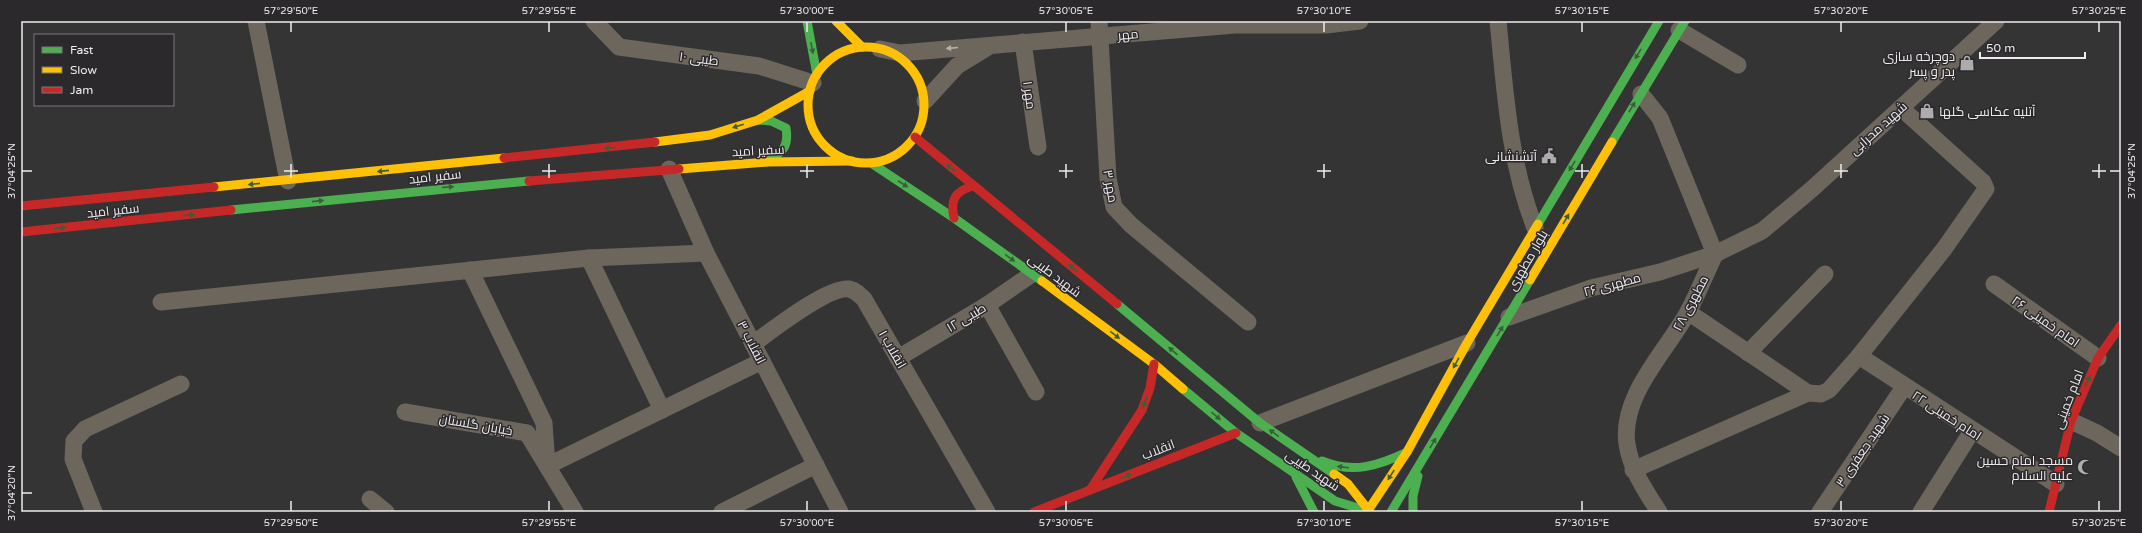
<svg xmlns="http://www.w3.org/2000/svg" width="2142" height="533" font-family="'Varela Round',Cairo,sans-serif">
<rect width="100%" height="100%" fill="#353435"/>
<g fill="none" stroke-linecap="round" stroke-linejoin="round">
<g stroke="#6c665c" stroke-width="17">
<path d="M256,21L288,181"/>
<path d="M594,21L619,47L759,66L813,83"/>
<path d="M1099,21L1108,178L1114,207L1131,225L1248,322"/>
<path d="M1498,21C1505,91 1509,162 1535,228"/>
<path d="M1679,30L1738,65"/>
<path d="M1023,42L1038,147"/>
<path d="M880,49L900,53L1235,25H1326L1360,21"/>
<path d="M1641,94L1660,118L1715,254C1706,273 1698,293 1688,312C1666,352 1620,396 1627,444C1631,470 1645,490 1659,512"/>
<path d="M925,101L957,66L988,47"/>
<path d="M669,169L706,253L840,512"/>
<path d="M589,258L662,410"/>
<path d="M470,270L544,423L547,466L762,361"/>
<path d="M1994,284L2098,358"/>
<path d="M161,302L589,258L706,253"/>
<path d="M987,305L1036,392"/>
<path d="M1688,312L1808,393L1821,394L1829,390L1859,356L1944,249L1986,189L1983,182L1901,108"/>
<path d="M1509,317L1591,288L1660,272L1715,254L1762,231L1812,189L1996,21"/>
<path d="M753,344C771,331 828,286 849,289C855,290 859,294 864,299L987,512"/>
<path d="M1748,353L1825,274"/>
<path d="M1859,356L2056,484"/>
<path d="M898,358L987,305L1032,274"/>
<path d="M405,412L527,433L575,512"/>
<path d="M2071,421L2097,433L2121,448"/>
<path d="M1260,423L1467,343"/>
<path d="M1633,470L1808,393"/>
<path d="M370,499L386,512"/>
<path d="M94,512L73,459L74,441L85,429L181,384"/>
<path d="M722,512L816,465"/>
<path d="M1820,512L1904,387"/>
<path d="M1921,512L1972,431"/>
</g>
<g stroke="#4caf50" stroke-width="9">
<path d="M807,21L817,75"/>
<path d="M758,120L771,121L786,128C789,148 783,151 767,162"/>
<path d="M1612,142L1685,21"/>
<path d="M871,163L954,218L1042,281"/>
<path d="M231,210L529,181"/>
<path d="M1538,224L1659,21"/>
<path d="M1117,304L1260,423L1334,474"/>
<path d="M1183,389L1236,433L1335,501L1368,511"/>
<path d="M1322,461C1353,474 1378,466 1407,452"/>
<path d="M1296,477L1314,512"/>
<path d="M1391,512L1530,280"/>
<path d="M1413,512V496L1418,476"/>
</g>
<g stroke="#ffc107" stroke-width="9">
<path d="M836,21L862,47"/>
<circle cx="866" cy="105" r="58"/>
<path d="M655,142L710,135L758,120L810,91"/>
<path d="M679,169L767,162L852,161"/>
<path d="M214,187L504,158"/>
<path d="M1530,280L1612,142"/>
<path d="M1042,281L1154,364L1183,389"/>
<path d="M1334,474L1348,484L1370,512"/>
<path d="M1367,512L1407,452L1467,343L1538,224"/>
</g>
<g stroke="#c62828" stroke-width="9">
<path d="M915,137L1117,304"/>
<path d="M504,158L655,142"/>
<path d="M529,181L679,169"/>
<path d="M21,206L214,187"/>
<path d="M954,218C950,200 955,191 973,186"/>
<path d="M21,232L231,210"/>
<path d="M1090,490L1142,410L1150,388L1154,364"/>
<path d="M1034,512L1236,433"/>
<path d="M2049,512L2071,421L2098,358L2121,325"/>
</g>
</g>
<defs><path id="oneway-solid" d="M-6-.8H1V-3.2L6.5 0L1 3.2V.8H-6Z"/></defs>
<g fill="#395f3a">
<use href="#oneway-solid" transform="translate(812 48) rotate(79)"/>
<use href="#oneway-solid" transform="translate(1638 54) rotate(121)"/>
<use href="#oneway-solid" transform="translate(1632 107) rotate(-59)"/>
<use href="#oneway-solid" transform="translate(738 126) rotate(163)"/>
<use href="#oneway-solid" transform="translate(610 148) rotate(173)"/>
<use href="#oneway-solid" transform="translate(1572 166) rotate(121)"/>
<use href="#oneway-solid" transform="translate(951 168) rotate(-141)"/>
<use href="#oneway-solid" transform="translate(383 171) rotate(174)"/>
<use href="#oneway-solid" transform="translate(254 184) rotate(174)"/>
<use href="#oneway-solid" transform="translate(903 184) rotate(33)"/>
<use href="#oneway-solid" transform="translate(448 187) rotate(-5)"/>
<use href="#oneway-solid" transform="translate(318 201) rotate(-6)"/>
<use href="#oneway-solid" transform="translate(189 215) rotate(-6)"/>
<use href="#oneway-solid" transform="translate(1566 219) rotate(-60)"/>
<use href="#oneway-solid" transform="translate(60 228) rotate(-6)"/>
<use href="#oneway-solid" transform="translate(1010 258) rotate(36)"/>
<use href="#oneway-solid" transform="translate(1073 268) rotate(-140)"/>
<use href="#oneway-solid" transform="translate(1500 331) rotate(-59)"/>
<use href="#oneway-solid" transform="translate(1115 335) rotate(37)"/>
<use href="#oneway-solid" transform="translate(1173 351) rotate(-140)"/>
<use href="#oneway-solid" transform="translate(1456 363) rotate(119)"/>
<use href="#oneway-solid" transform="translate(2088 381) rotate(-66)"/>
<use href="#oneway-solid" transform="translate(1145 402) rotate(109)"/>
<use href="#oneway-solid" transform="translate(1216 416) rotate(40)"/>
<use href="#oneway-solid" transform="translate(1274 433) rotate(-144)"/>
<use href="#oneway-solid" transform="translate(1433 443) rotate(-59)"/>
<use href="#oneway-solid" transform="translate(1343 467) rotate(-173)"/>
<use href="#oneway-solid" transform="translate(1391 475) rotate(123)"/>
<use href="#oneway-solid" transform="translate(1126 476) rotate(-21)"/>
</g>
<use fill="#b3afac" href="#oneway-solid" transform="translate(952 48) rotate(175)"/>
<path fill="none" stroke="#edebed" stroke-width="1.5" d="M291,22V32M549,22V32M807,22V32M1066,22V32M1324,22V32M1582,22V32M1841,22V32M2099,22V32M291,164V178M549,164V178M807,164V178M1066,164V178M1324,164V178M1582,164V178M1841,164V178M2099,164V178M22,171H32M284,171H298M542,171H556M800,171H814M1059,171H1073M1317,171H1331M1575,171H1589M1834,171H1848M2092,171H2106M2110,171H2120M22,493H32M291,501V511M549,501V511M807,501V511M1066,501V511M1324,501V511M1582,501V511M1841,501V511M2099,501V511"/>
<defs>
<g id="shop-bare" transform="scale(1.2)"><path d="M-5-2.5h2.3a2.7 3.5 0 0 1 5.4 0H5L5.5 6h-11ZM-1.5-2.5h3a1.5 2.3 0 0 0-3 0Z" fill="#adabad" stroke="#2c292c" stroke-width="2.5" paint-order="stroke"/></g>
<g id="civic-bare" transform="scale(1.2)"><path d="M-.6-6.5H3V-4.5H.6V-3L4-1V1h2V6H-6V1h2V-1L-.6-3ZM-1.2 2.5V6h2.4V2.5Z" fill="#adabad" stroke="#2c292c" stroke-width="2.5" paint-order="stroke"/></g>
<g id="mosque-bare" transform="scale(1.2)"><path d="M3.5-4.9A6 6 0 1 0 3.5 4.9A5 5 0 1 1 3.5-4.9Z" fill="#adabad" stroke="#2c292c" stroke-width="2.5" paint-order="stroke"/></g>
</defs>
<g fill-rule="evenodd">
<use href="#shop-bare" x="1967" y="63"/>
<use href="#shop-bare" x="1927" y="111"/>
<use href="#civic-bare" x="1549" y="156"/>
<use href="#mosque-bare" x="2085" y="467"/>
</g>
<g text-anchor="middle" stroke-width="3" stroke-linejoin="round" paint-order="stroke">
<g font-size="13" fill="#edebed" stroke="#2c292c">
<text transform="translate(1128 34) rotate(-5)" y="5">مهر</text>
<text transform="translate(699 58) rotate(7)" y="5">طیبی ۱۰</text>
<text transform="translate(1030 95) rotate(82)" y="5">مهر ۱</text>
<text transform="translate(1878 128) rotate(-42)" y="5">شهید محرابی</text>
<text transform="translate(758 150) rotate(-3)" y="5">سفیر امید</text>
<text transform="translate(435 176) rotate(-6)" y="5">سفیر امید</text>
<text transform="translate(1111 186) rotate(80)" y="5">مهر ۳</text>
<text transform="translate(113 210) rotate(-6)" y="5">سفیر امید</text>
<text transform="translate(1527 260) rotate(-60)" y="5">بلوار مطهری</text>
<text transform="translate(1055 275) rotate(37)" y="5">شهید طیبی</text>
<text transform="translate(1612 284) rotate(-15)" y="5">مطهری ۲۶</text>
<text transform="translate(1690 303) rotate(-62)" y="5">مطهری ۲۸</text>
<text transform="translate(966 317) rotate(-31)" y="5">طیبی ۱۲</text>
<text transform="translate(2046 321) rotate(35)" y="5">امام خمینی ۲۶</text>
<text transform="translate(752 342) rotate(63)" y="5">انقلاب ۳</text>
<text transform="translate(893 349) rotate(60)" y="5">انقلاب ۱</text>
<text transform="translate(2068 399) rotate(-69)" y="5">امام خمینی</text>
<text transform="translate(1947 415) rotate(33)" y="5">امام خمینی ۲۲</text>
<text transform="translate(476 424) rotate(10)" y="5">خیابان گلستان</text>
<text transform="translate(1158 449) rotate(-21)" y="5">انقلاب</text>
<text transform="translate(1862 450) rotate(-56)" y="5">شهید جعفری ۳</text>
<text transform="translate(1313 470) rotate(34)" y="5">شهید طیبی</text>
</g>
<g font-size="13" fill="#edebed" stroke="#2c292c" text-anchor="end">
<text x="1955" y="61">دوچرخه سازی<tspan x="1955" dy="15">پدر و پسر</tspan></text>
<text x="1939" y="116" text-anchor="start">آتلیه عکاسی گلها</text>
<text x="1537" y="161">آتشنشانی</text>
<text x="2073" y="465">مسجد امام حسین<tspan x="2073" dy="15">علیه السلام</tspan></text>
</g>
</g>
<rect width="2142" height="533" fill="none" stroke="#2c292c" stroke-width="44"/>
<rect x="34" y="34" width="140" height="72" fill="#2c292c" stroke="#797779"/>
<rect x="42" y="47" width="20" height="6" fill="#4caf50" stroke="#797779"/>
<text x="70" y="54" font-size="12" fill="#edebed">Fast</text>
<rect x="42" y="67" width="20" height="6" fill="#ffc107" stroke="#797779"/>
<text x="70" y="74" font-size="12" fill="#edebed">Slow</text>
<rect x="42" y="87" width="20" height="6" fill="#c62828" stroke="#797779"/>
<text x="70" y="94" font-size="12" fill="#edebed">Jam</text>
<path d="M1980 52v6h105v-6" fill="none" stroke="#edebed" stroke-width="2"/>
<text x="1986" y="52" font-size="12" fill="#edebed" stroke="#2c292c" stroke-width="3" paint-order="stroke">50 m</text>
<rect x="22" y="22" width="2098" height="489" fill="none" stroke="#edebed" stroke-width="1.5"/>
<g font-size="10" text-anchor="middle" fill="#edebed">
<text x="291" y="14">57°29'50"E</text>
<text x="549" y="14">57°29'55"E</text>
<text x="807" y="14">57°30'00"E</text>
<text x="1066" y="14">57°30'05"E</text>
<text x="1324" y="14">57°30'10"E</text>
<text x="1582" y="14">57°30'15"E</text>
<text x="1841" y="14">57°30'20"E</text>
<text x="2099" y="14">57°30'25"E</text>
<text transform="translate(11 171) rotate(-90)" y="4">37°04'25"N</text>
<text transform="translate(2131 171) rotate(-90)" y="4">37°04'25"N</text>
<text transform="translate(11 493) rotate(-90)" y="4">37°04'20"N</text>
<text x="291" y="526">57°29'50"E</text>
<text x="549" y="526">57°29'55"E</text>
<text x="807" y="526">57°30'00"E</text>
<text x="1066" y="526">57°30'05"E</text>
<text x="1324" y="526">57°30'10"E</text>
<text x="1582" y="526">57°30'15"E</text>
<text x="1841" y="526">57°30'20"E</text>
<text x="2099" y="526">57°30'25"E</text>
</g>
</svg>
